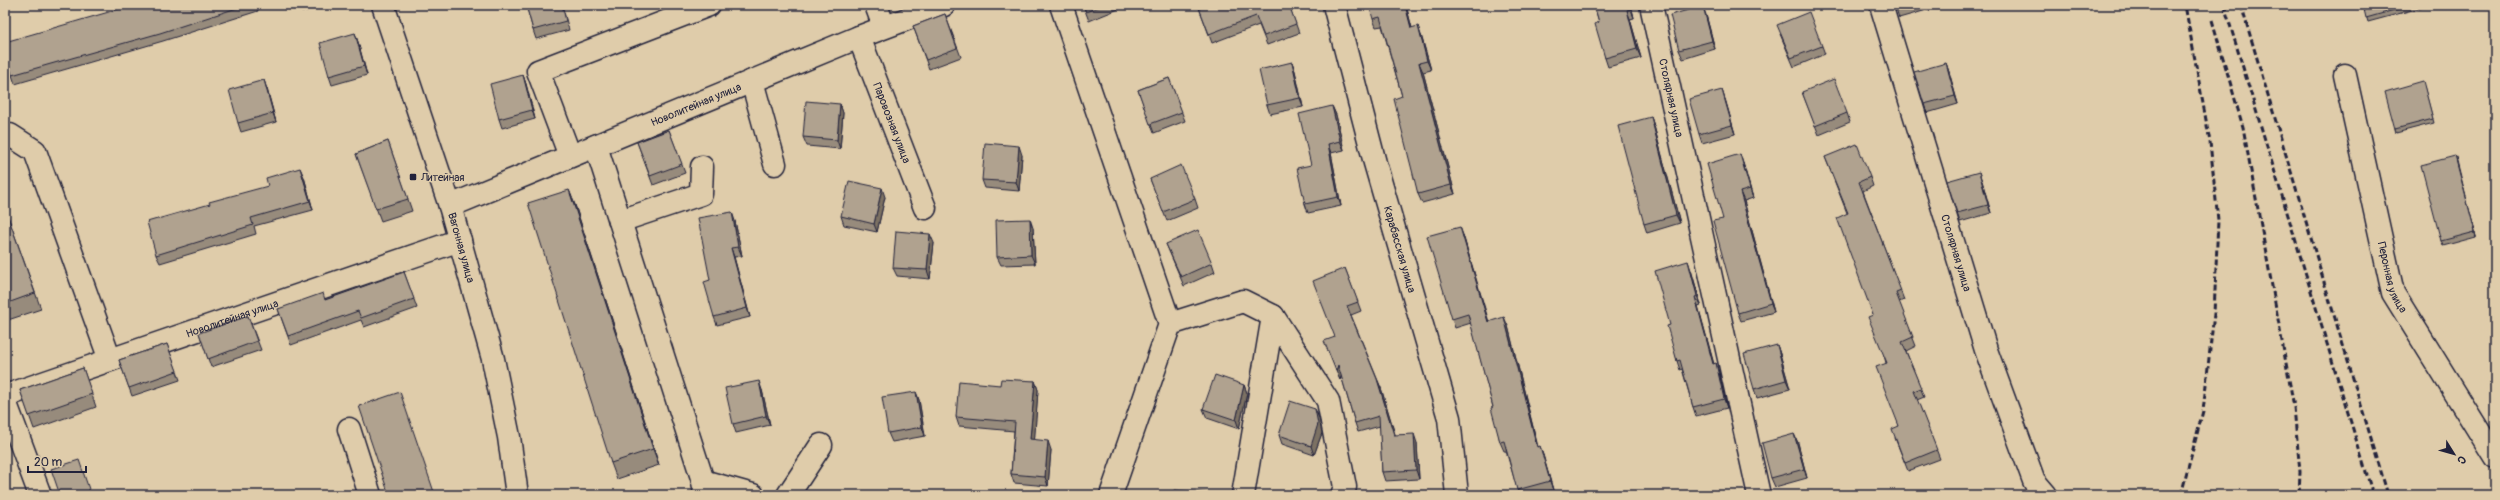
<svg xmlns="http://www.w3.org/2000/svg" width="2500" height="500" font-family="Pangolin,sans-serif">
<rect width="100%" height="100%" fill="#dfccaa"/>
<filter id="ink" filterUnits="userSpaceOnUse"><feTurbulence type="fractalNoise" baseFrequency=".025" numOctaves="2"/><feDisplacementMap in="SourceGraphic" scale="8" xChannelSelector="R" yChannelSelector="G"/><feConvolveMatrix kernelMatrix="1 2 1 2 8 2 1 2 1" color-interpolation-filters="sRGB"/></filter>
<g filter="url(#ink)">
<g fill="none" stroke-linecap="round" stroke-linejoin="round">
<g stroke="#22223b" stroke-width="25">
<g id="minor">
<path id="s1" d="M383,5L450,206L493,359L509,437L517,495"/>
<path d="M876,5L884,27"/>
<path d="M1061,5L1170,324"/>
<path id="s2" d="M1334,5L1375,163L1449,418L1457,495"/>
<path id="s3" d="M1651,5L1759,495"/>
<path id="s4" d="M1881,5L1986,350L2034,481L2046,495"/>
<path id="s5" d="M859,37L925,208"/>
<path id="s6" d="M2345,75L2393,293L2495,457"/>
<path d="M752,81L775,164"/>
<path d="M5,137L10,135L35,151L110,360"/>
<path d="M596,146L703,481L705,495"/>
<path d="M570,156L538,71L709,5"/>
<path id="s7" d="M450,206L859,37L944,5"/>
<path d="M620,221L701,194L702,167"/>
<path id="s8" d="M5,396L460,240"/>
<path d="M5,401L40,495"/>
<path d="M349,429L370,495"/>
<path d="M703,481L753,495"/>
<path d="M788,495L821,445"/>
<path d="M1111,495L1170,324L1243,301L1273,316L1328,401L1345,487L1342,495"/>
<path d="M1243,495L1273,316"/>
</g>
</g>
<use href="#minor" stroke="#dfccaa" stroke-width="22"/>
<g stroke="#22223b" stroke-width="3" stroke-dasharray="6 3" stroke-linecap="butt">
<path d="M2224,5L2373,495"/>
<path d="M2241,5L2388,495"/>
<path d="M2212,20L2243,127L2294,407L2300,472L2299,495"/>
<path d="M2181,495L2203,411L2214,314L2218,220L2210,142L2185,5"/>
</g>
</g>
<g fill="#978b7b" stroke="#22223b">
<path d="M133,5H257L258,11L163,41L15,84L12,75Z"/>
<path d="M299,5H328L302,12Z"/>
<path d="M526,5H562L569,30L536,39L533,30Z"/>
<path d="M1083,5H1120L1121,8L1089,21Z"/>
<path d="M1198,5L1236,8L1289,5L1299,33L1267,45L1259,25L1212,43Z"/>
<path d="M1406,5L1412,28L1421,35L1431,70L1423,72L1455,194L1422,203L1418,194L1402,96L1382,26L1376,27L1373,19Z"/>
<path d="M1594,5H1631L1634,18L1630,19L1641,58L1608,67L1605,58L1599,22Z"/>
<path d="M1895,5H1933L1934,8L1899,18Z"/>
<path d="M2363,5H2431L2368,22Z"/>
<path d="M945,14L961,57L929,69L913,26Z"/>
<path d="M1706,15L1715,49L1683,59L1679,50Z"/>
<path d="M355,33L358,42L367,75L332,85L329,76Z"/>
<path d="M1780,34L1822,46L1825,54L1794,67Z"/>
<path d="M1292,62L1295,71L1303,107L1270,114L1267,105Z"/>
<path d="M1946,63L1949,72L1958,104L1927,113L1924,104Z"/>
<path d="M523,75L526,84L535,119L502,128L499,119Z"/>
<path d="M1169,78L1185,121L1154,133L1138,90Z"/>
<path d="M2424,86L2434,123L2396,133L2395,129Z"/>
<path d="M267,89L276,122L241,132L238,123Z"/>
<path d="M1802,92L1847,113L1850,122L1819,135Z"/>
<path d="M1725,99L1735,134L1702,143L1699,134Z"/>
<path d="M840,104L843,113L840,149L807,146L803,137Z"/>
<path d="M1332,106L1336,115L1344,150L1331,153L1341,206L1308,213L1305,204L1311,165Z"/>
<path d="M1651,117L1654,126L1680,223L1647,233L1644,224Z"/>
<path d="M669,130L685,173L653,185L637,142Z"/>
<path d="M388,141L412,211L381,221L356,154Z"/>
<path d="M1022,155L1019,191L985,188L982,180Z"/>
<path d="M2455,156L2476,237L2443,246L2441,241Z"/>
<path d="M1825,157L1870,177L1873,186L1863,191L1904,300L1899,302L1916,346L1906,351L1924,397L1917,400L1940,459L1908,471L1895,438L1899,426L1886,363L1873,315L1847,213Z"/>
<path d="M1743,163L1753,198L1744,201L1774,312L1741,321L1738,313L1723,219Z"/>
<path d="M304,177L313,210L254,226L256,234L160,263L156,255L210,204Z"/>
<path d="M1150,179L1195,199L1198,208L1167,221Z"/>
<path d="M1982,181L1991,213L1960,222L1957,213Z"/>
<path d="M569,190L575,205L659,465L617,479L611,463Z"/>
<path d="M885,197L877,232L844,225L841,216Z"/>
<path d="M5,208L41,309L5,321Z"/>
<path d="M735,221L742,256L734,257L750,317L717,325L714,317L710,280Z"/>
<path d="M1033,228L1035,264L1001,265L997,257Z"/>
<path d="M1463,235L1489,322L1508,326L1538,447L1543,455L1553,490L1535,495H1519L1506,451H1504L1500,442L1493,407L1471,323L1455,328L1452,319Z"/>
<path d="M934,243L930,279L897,276L893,268Z"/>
<path d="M1166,244L1212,263L1215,272L1184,286Z"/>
<path d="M1345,268L1361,311L1351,315L1381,388L1395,435L1417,443L1419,479L1385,481L1382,472L1380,426L1358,432L1355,423L1341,375L1340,380L1328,350L1335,337Z"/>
<path d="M1691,270L1701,305L1698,306L1714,364L1719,372L1727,408L1696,416L1693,407L1682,369L1680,370L1677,361L1670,325Z"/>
<path d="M404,272L417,308L364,327L361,320L291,345L278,309L325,300Z"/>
<path d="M248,316L261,350L211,367L199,333Z"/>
<path d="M167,344L180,380L132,396L119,360Z"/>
<path d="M1777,345L1780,354L1790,389L1757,398L1754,389Z"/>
<path d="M83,368L96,407L34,429L20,390Z"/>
<path d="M1035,381L1038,390L1034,440L1051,450L1048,486L1014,483L1011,474L1014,431L959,426L956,417L1000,385Z"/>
<path d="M1244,385L1247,393L1239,429L1207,418L1203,409Z"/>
<path d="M762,390L770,425L736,433L733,424Z"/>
<path d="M916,392L919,400L925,436L892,442L888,433Z"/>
<path d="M1315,409L1319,418L1322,433L1314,455L1282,444L1279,435Z"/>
<path d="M1794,434L1798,443L1807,478L1775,487L1771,478Z"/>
</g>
<g fill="#7b7164" stroke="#22223b">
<path d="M1405,5H1406L1414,37L1411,28Z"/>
<path d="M1630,5H1631L1634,18L1631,9Z"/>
<path d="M1703,6L1706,15L1715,49L1712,41Z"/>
<path d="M1627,10L1630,19L1641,58L1637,49Z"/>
<path d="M1418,26L1421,35L1431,70L1427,61Z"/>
<path d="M355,33L358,42L367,75L364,66Z"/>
<path d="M1292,62L1295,71L1303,107L1300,98Z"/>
<path d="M1419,63L1423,72L1455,194L1451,185Z"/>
<path d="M1946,63L1949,72L1958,104L1955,96Z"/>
<path d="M523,75L526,84L535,119L532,110Z"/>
<path d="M264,80L267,89L276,122L273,113Z"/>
<path d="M1722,90L1725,99L1735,134L1732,125Z"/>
<path d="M840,104L843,113L840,149L837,140Z"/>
<path d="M1332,106L1336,115L1344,150L1340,141Z"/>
<path d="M1651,117L1654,126L1680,223L1676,215Z"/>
<path d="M1328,144L1331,153L1341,206L1338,197Z"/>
<path d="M1019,146L1022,155L1019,191L1016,182Z"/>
<path d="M1740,154L1743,163L1753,198L1750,189Z"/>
<path d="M2455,156L2457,161L2476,237L2475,232Z"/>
<path d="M300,168L304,177L313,210L310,201Z"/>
<path d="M1979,172L1982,181L1991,213L1988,205Z"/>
<path d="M882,188L885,197L877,232L874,224Z"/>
<path d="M569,190L575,205L659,465L653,449Z"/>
<path d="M1740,192L1744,201L1774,312L1771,303Z"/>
<path d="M732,212L735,221L742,256L738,247Z"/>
<path d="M1030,219L1033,228L1035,264L1031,255Z"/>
<path d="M1460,227L1463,235L1491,331L1488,322Z"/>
<path d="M930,234L934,243L930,279L927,270Z"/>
<path d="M731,248L734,257L750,317L747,308Z"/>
<path d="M1688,261L1691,270L1701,305L1697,296Z"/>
<path d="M1695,297L1698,306L1716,373L1713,364Z"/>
<path d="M1504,317L1508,326L1540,456L1537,447Z"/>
<path d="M1777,345L1780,354L1790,389L1786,380Z"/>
<path d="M1716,363L1719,372L1727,408L1724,399Z"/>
<path d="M1338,365L1342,374L1340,380L1336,371Z"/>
<path d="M1377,379L1381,388L1398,444L1394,435Z"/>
<path d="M759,381L762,390L770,425L766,416Z"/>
<path d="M1035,381L1038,390L1034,448L1030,439Z"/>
<path d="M1244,385L1247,393L1239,429L1236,420Z"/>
<path d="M916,392L919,400L925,436L922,427Z"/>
<path d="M1315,409L1319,418L1322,433L1314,455L1311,446Z"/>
<path d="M1414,434L1417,443L1419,479L1416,470Z"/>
<path d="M1794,434L1798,443L1807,478L1804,469Z"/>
<path d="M1048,441L1051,450L1048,486L1045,477Z"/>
<path d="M1540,446L1543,455L1553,490L1550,481Z"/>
</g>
<g fill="#b0a28f" stroke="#22223b">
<path d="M133,5H246L160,33L12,75L5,50V42Z"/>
<path d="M526,5H562L566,21L533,30Z"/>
<path d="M1083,5H1103L1086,12Z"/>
<path d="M1198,5H1235L1236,8L1244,5H1289L1296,24L1264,36L1256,16L1209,34Z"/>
<path d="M1369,5H1405L1411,28L1418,26L1427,61L1419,63L1451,185L1418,194L1394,99L1402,96L1380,17L1373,19Z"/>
<path d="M1594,5H1630L1631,9L1627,10L1637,49L1605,58L1595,24L1599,22Z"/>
<path d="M1895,5H1909L1896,9Z"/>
<path d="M2363,5H2412L2366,18Z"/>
<path d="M1703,6L1712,41L1679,50L1670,15Z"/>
<path d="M1809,12L1822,46L1791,58L1777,25Z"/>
<path d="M945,14L957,48L926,60L913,26Z"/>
<path d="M355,33L364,66L329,76L320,43Z"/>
<path d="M1292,62L1300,98L1267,105L1259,70Z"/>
<path d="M1946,63L1955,96L1924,104L1914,72Z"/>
<path d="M523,75L532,110L499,119L490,84Z"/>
<path d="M1169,78L1182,112L1150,124L1138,90Z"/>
<path d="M1834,79L1847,113L1815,126L1802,92Z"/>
<path d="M264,80L273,113L238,123L229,90Z"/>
<path d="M2423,81L2433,119L2395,129L2385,92Z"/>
<path d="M1722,90L1732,125L1699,134L1689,99Z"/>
<path d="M806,101L840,104L837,140L803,137Z"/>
<path d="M1332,106L1340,141L1328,144L1338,197L1305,204L1297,168L1311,165L1299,114Z"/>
<path d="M1651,117L1676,215L1644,224L1618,126Z"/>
<path d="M669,130L682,164L650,176L637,142Z"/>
<path d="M388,141L408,199L376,209L356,154Z"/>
<path d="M985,143L1019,146L1016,182L982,180Z"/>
<path d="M1857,144L1870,177L1859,182L1901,291L1896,293L1913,337L1902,342L1921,388L1914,391L1937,450L1905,463L1892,429L1899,426L1876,367L1887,363L1868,317L1873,315L1837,218L1848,213L1825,157Z"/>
<path d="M1740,154L1750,189L1740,192L1771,303L1738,313L1713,221L1723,219L1707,164Z"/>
<path d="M2455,156L2475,232L2441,241L2421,165Z"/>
<path d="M1181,165L1195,199L1163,212L1150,179Z"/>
<path d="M300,168L310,201L251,218L253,225L156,255L147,222L210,204L209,202L268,186L266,178Z"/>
<path d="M1979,172L1988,205L1957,213L1947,181Z"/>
<path d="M849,181L882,188L874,224L841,216Z"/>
<path d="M569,190L653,449L611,463L528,203Z"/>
<path d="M5,208L35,293L5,304Z"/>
<path d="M732,212L738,247L731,248L747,308L714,317L704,282L710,280L698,218Z"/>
<path d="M1030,219L1031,255L997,257L996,220Z"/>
<path d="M1460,227L1488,322L1504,317L1537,447L1540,446L1550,481L1517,490L1504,441L1500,442L1491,408L1493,407L1468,314L1452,319L1427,236Z"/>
<path d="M1198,230L1212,263L1181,277L1166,244Z"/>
<path d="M896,231L930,234L927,270L893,268Z"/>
<path d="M1688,261L1697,296L1695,297L1713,364L1716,363L1724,399L1693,407L1680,360L1677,361L1667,326L1670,325L1655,271Z"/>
<path d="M1345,268L1358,302L1347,306L1377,379L1394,435L1414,434L1416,470L1382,472L1379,416L1355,423L1338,365L1336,371L1324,341L1335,337L1313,281Z"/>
<path d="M404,272L414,299L361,318L358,311L288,336L278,309L323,293L325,300Z"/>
<path d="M248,316L257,341L208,359L199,333Z"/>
<path d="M167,344L177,371L129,388L119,360Z"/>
<path d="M1777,345L1786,380L1754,389L1744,354Z"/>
<path d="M83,368L92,394L29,416L20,390Z"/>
<path d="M1215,375L1244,385L1236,420L1203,409Z"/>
<path d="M1001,379L1035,381L1030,439L1048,441L1045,477L1011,474L1015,422L956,417L959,381L1000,385Z"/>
<path d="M759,381L766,416L733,424L725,388Z"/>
<path d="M400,392L435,495H389L359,406Z"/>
<path d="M916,392L922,427L888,433L882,397Z"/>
<path d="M1290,401L1315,409L1318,424L1311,446L1279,435Z"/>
<path d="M1794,434L1804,469L1771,478L1762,443Z"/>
<path d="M79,460L91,495H60L51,469Z"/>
<path d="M1174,490L1208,493V495H1173Z"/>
</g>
</g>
<rect fill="#22223b" stroke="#dfccaa" stroke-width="1.5" x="409" y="173" width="8" height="8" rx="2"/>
<g text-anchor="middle" stroke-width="3" stroke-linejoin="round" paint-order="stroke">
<g font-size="11" fill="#22223b" stroke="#dfccaa">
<text dy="4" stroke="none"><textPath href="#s3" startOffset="95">Столярная улица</textPath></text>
<text dy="4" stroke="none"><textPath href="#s7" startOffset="266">Новолитейная улица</textPath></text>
<text dy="4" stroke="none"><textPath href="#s5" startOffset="92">Паровозная улица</textPath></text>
<text dy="4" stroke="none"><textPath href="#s1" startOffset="255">Вагонная улица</textPath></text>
<text dy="4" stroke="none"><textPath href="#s2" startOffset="253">Карабасская улица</textPath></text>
<text dy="4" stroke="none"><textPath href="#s4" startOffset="259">Столярная улица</textPath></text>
<text dy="4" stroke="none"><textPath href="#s6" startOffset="208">Перонная улица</textPath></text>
<text dy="4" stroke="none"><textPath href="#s8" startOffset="240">Новолитейная улица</textPath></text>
</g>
<g font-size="11" fill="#22223b" stroke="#dfccaa" text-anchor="start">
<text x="421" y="181">Литейная</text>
</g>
</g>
<rect width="2500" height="500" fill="none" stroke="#dfccaa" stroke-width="20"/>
<rect x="10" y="10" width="2480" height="480" fill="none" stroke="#22223b" stroke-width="1.5" filter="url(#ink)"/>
<g transform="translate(2454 454) rotate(127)" stroke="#dfccaa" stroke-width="3" paint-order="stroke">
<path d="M0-3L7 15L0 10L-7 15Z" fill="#22223b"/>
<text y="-6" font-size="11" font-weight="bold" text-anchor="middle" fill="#22223b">С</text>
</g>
<path d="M28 466v6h58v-6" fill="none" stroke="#22223b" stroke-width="2"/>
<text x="34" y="466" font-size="12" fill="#22223b" stroke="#dfccaa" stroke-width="3" paint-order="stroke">20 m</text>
</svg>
